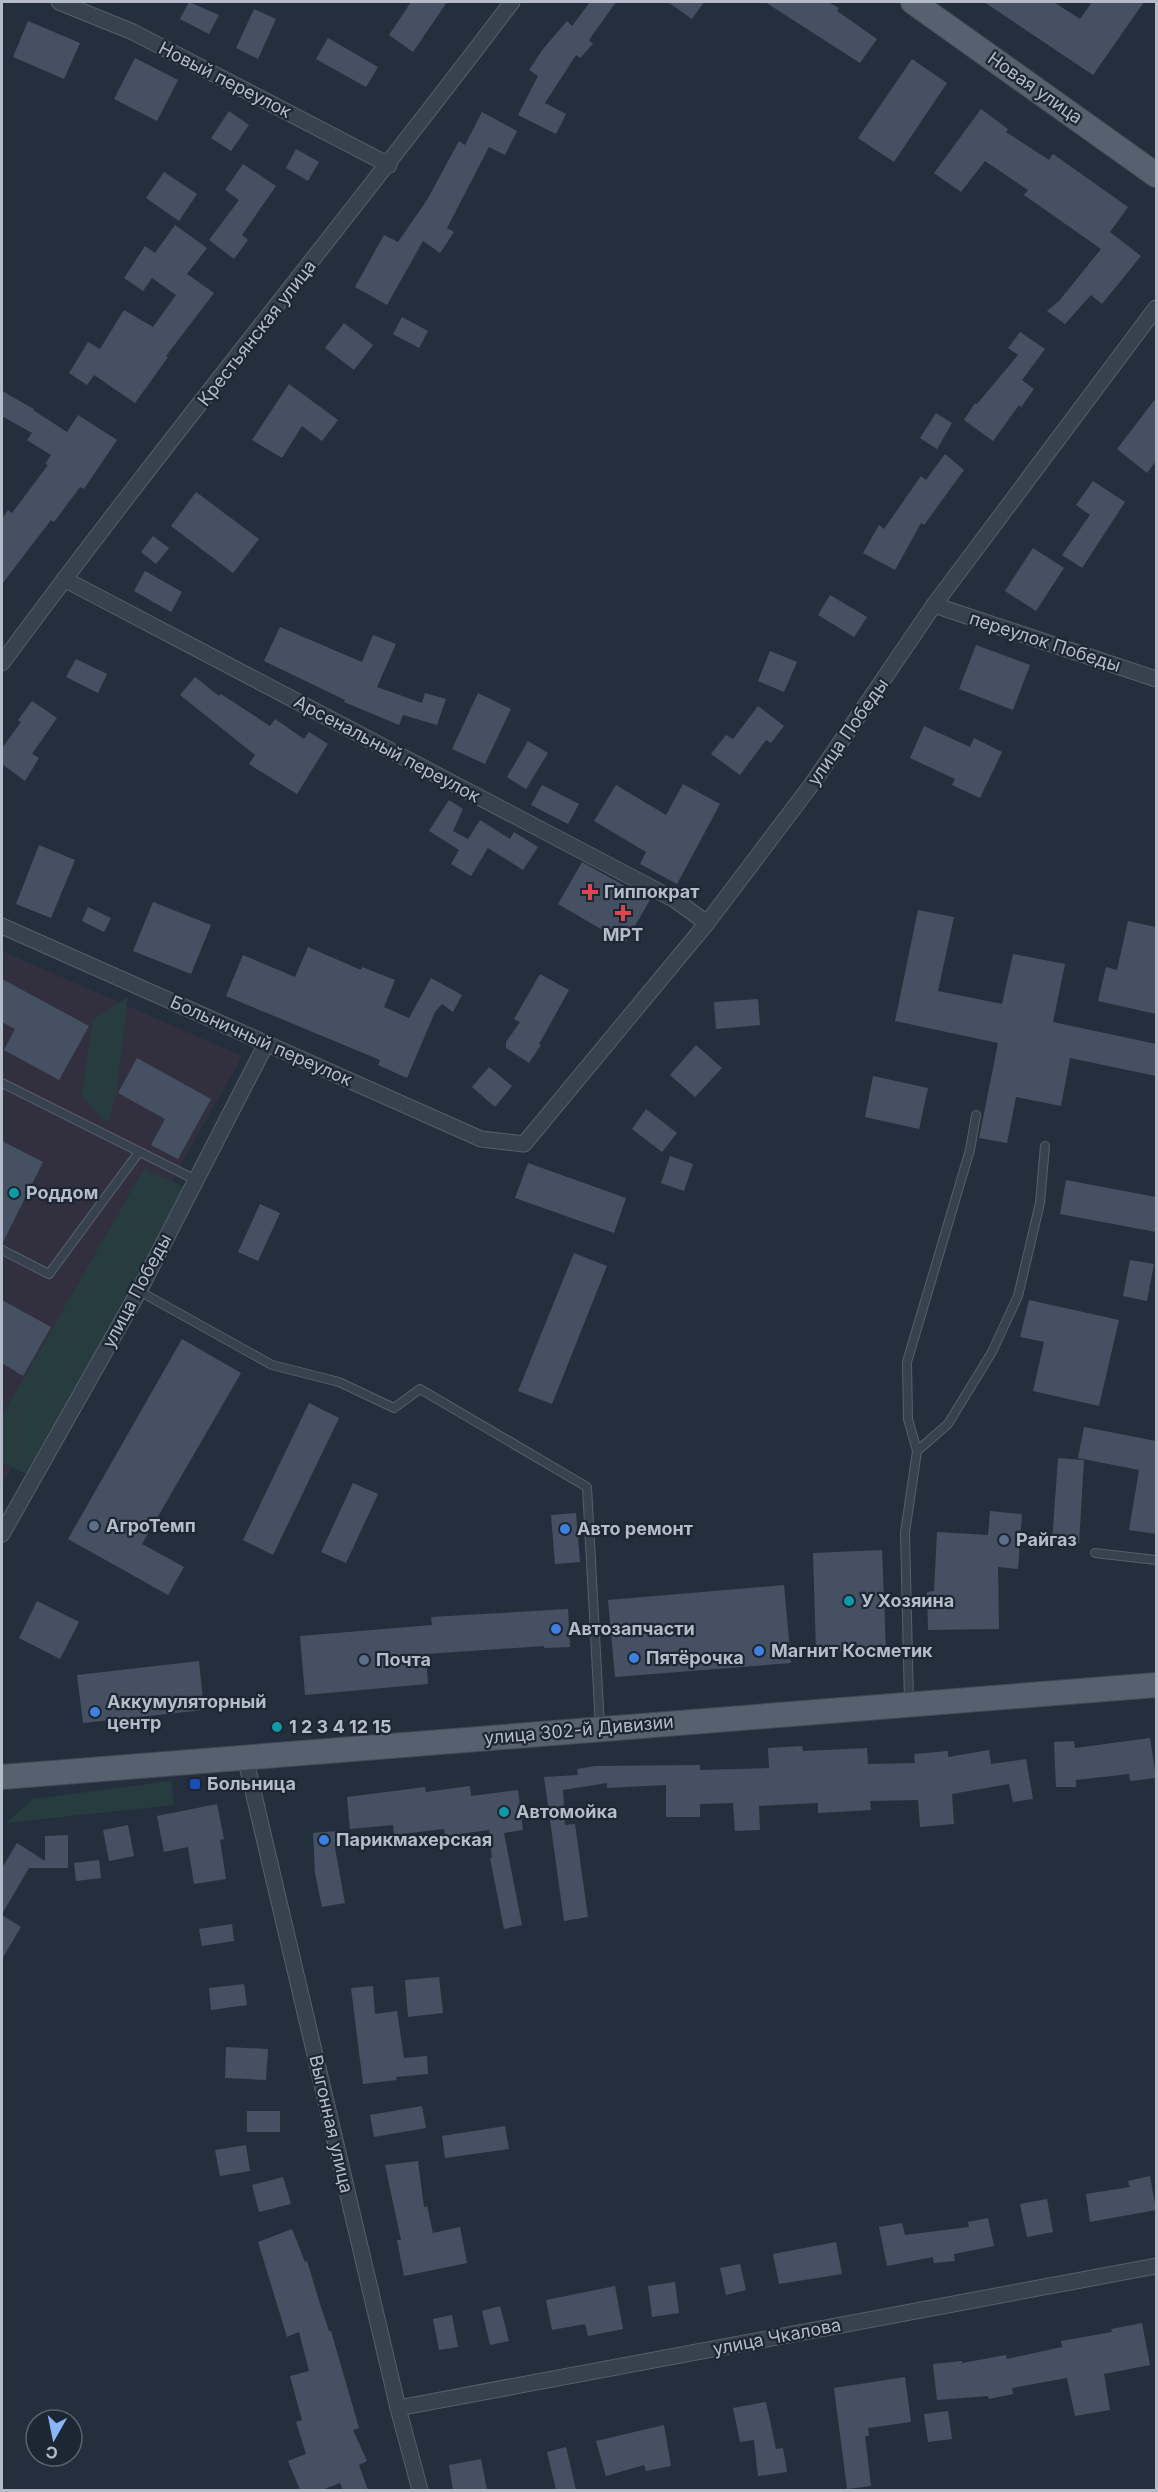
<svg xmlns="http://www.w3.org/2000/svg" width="1158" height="2492" font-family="Inter,sans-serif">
<rect width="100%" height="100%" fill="#242f3e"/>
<path fill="#32303f" d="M2,951L242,1056L2,1485Z"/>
<g fill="#263c3f">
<path d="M128,997L116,1096L107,1124L82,1096L93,1019Z"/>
<path d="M144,1169L185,1187L35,1478L2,1463V1416Z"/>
<path d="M171,1781L174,1805L6,1823L33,1799Z"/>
</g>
<g fill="#455162">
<path d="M189,2L219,15L209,34L180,19Z"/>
<path d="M411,2H447L413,52L389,35Z"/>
<path d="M590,2H616L589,40L593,44L580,58L576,55L545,103L566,114L556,134L518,115L538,76L529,70L543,49L567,21L572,26Z"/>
<path d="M668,2H704L692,19Z"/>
<path d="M765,2H828L839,8L837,11L877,39L860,63Z"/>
<path d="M984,2H1054L1080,19L1092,2H1144L1093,75Z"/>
<path d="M254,9L276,19L258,59L236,48Z"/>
<path d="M28,21L80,43L64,79L13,57Z"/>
<path d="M328,38L378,67L366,87L316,59Z"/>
<path d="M135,58L178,80L157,121L114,99Z"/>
<path d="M912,59L947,83L894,162L858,138Z"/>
<path d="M981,109L1008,129L1006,132L1049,160L1053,154L1128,207L1110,232L1141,256L1102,304L1091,295L1065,324L1047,311L1059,301L1101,249L1024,195L1028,190L985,161L961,192L934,173Z"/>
<path d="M229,111L249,125L231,151L211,138Z"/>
<path d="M482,112L517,131L505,155L489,147L447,228L454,232L440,253L423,241L387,305L355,287L384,235L398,242L427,200L459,141L465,145Z"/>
<path d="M296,149L319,162L308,181L286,168Z"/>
<path d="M243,164L276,186L242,235L248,240L234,259L209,240L239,200L225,190Z"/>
<path d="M164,172L197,194L179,221L146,198Z"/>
<path d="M175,225L207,248L187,274L214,293L166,356L168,357L156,374L135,403L94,375L87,385L69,373L88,342L100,349L124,310L153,327L176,295L152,278L143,291L124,278L145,246L155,253Z"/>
<path d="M402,317L428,331L419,348L393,334Z"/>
<path d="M344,323L373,345L354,370L325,348Z"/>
<path d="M1020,332L1045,349L1022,380L1034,389L1021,407L1019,405L993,441L964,420L975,403L977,404L1018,355L1008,348Z"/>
<path d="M289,384L338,420L322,441L302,426L282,458L252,440Z"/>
<path d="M2,391L34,409L33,410L67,432L78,415L117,440L84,489L80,487L54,522L51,520L2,584V519L8,510L12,513L48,465L45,464L51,455L27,440L32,433L2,416Z"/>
<path d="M1156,398V461L1147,473L1117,449Z"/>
<path d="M936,413L952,423L937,449L920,438Z"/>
<path d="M945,454L964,470L924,525L921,523L895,570L863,553L879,525L884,529L921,476L926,480Z"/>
<path d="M1093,481L1125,502L1082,568L1062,555L1090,515L1076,505Z"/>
<path d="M196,492L259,539L233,573L171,526Z"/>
<path d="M153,536L169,548L156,564L141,552Z"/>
<path d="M1033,548L1064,568L1036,611L1005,591Z"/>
<path d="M145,571L182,592L171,612L134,591Z"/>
<path d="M830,595L867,617L854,637L818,615Z"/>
<path d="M280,627L362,662L373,635L396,644L377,687L422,703L425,693L446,699L437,725L403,715L399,725L344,702L345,700L264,661Z"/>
<path d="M976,645L1030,665L1013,710L959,689Z"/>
<path d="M770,651L797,662L784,692L758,681Z"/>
<path d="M76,659L107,674L98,693L66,677Z"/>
<path d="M195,677L219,696L221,694L270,726L275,719L304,739L309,732L328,744L297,794L249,764L255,755L180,695Z"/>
<path d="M478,693L511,709L485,764L452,749Z"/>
<path d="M32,701L57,718L32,754L39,758L25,781L2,764V748L21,722L18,720Z"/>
<path d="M758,706L784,726L771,743L766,740L740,775L711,754L726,735L733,739Z"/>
<path d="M924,726L970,747L974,738L1002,752L980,798L952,785L955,779L910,758Z"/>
<path d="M528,741L548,753L526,789L507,777Z"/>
<path d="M683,784L720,804L677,884L640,864L646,852L594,821L616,785L666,815Z"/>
<path d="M542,785L579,804L568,824L531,805Z"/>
<path d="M449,800L463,809L453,831L468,839L480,820L510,839L514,832L538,847L523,870L488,848L471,876L451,864L459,850L429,831Z"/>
<path d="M39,845L75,860L51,918L16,904Z"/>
<path d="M582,862L650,900L625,943L558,904Z"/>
<path d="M153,902L211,925L191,974L133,951Z"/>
<path d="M88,907L111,918L104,932L82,921Z"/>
<path d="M918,910L954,917L938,991L1002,1004L1013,954L1065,964L1053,1022L1156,1044V1076L1070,1058L1061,1106L1016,1097L1007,1143L979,1138L998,1043L895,1021Z"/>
<path d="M1128,921L1156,927V1014L1098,1001L1106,967L1117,970Z"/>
<path d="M308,947L361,970L362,967L395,980L384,1007L409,1018L431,978L462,995L453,1012L442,1004L435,1012L407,1078L378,1065L380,1060L226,996L243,955L295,977Z"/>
<path d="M540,974L569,990L539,1044L541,1045L529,1063L506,1048V1042L520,1022L514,1019Z"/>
<path d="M2,979L89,1026L59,1080L4,1050L15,1029L2,1022Z"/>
<path d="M758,999L760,1025L716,1029L714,1002Z"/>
<path d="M696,1045L722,1068L695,1097L670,1075Z"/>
<path d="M137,1058L211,1099L178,1159L151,1145L165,1119L118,1093Z"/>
<path d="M489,1067L512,1086L495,1107L472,1087Z"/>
<path d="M873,1076L928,1088L919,1129L865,1117Z"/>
<path d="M646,1109L677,1133L662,1152L632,1129Z"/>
<path d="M2,1141L43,1162L2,1244Z"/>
<path d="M670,1156L693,1164L684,1191L661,1183Z"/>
<path d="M528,1163L626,1198L614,1233L515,1198Z"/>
<path d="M1066,1180L1156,1197V1232L1060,1214Z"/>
<path d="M260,1204L280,1213L258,1261L238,1252Z"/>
<path d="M574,1253L607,1266L552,1404L518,1391Z"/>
<path d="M1130,1260L1154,1264L1147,1301L1123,1296Z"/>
<path d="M2,1300L51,1327L23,1376L2,1363Z"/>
<path d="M1029,1300L1119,1320L1099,1406L1033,1391L1044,1342L1020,1337Z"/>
<path d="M182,1339L241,1373L142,1544L184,1567L168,1595L68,1539Z"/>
<path d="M309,1403L339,1418L273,1555L243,1540Z"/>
<path d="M1084,1427L1156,1441V1534L1129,1530L1139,1470L1078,1458Z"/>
<path d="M1058,1458L1084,1460L1079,1544L1052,1542Z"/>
<path d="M353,1483L378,1494L346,1563L321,1552Z"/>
<path d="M990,1511L1022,1514L1018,1569L998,1567L999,1629L928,1630L927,1592L934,1591L937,1532L988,1535Z"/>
<path d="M576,1513L580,1562L555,1564L551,1515Z"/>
<path d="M882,1550L886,1650L816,1652L813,1553Z"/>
<path d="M784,1585L791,1663L615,1677L608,1600Z"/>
<path d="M37,1601L79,1622L60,1659L19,1638Z"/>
<path d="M568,1609L570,1647L544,1648V1646L426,1654L428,1684L305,1695L300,1636L432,1625L431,1617Z"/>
<path d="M199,1661L204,1710L83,1723L77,1675Z"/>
<path d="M1150,1738L1156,1778L1130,1781L1129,1774L1076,1780V1787H1056L1054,1742L1074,1741L1075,1748Z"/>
<path d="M802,1746L803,1751L867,1748L868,1764L915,1763L914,1754L948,1751V1757L989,1750L991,1764L1026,1759L1033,1799L1013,1802L1009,1784L952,1794L954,1824L920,1827L918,1800L870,1801L871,1810L818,1813V1803L759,1806L760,1830L735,1831L733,1803L700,1804V1817H666V1785L607,1788V1783L563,1790L565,1825L575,1824L588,1917L564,1921L544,1777L578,1775L577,1769L596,1766L700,1765V1770L769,1768L768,1748Z"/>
<path d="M470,1786L471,1796L518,1790L523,1830L504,1833L522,1925L504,1929L490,1858H492L489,1830L445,1836L444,1829L394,1835L393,1825L350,1829L347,1797L425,1787L426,1792Z"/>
<path d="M217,1804L224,1839L220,1840L226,1879L194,1884L188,1847L164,1852L157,1816Z"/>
<path d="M128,1825L134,1856L109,1861L103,1830Z"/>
<path d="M337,1831L339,1848H335L345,1903L322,1907L315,1873L313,1833Z"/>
<path d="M68,1835V1868H29L2,1914V1868L17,1843L45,1861V1836Z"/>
<path d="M99,1860L101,1878L76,1881L74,1863Z"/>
<path d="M2,1915L21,1927L2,1959Z"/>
<path d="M232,1924L234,1941L202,1946L199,1929Z"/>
<path d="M439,1977L443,2013L408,2017L405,1980Z"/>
<path d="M244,1984L247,2005L211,2010L209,1988Z"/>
<path d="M373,1986L375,2014L397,2011L404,2058L427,2056L428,2074L396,2077L397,2080L363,2084L351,1988Z"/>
<path d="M226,2047L268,2049L266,2080L225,2078Z"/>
<path d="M422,2106L426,2128L374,2137L370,2115Z"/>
<rect x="247" y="2111" width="33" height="21"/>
<path d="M505,2126L509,2149L445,2158L442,2136Z"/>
<path d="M246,2145L250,2171L220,2176L215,2150Z"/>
<path d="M418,2161L424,2207L427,2206L433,2233L460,2227L467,2263L404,2276L397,2240H401L385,2165Z"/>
<path d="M1150,2176L1156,2210L1090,2222L1086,2194L1130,2187L1128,2181Z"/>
<path d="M283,2177L291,2204L259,2212L252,2185Z"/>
<path d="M1047,2199L1053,2232L1027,2237L1020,2204Z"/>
<path d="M988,2218L994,2246L954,2254L955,2261L934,2263L933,2257L887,2266L879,2227L902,2223L905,2235L969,2227L968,2222Z"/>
<path d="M292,2229L305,2262L307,2261L320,2304L329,2331H331L359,2428L353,2430L367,2461L359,2465L368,2490H343L340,2483L322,2490H300L288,2461L306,2454L296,2422L302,2420L290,2376L309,2371L299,2332L287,2337L258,2242Z"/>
<path d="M836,2242L842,2274L779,2284L773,2254Z"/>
<path d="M740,2264L746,2290L726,2295L720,2268Z"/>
<path d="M675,2282L679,2313L652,2317L648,2286Z"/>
<path d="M615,2286L623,2329L588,2336L585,2324L552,2330L546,2300Z"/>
<path d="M500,2306L509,2341L490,2345L482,2311Z"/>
<path d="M452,2315L458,2347L439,2350L433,2319Z"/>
<path d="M1142,2323L1150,2365L1104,2374L1110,2410L1075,2416L1067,2378L1012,2388L1013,2394L989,2399L988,2396L937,2400L933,2364L962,2361V2363L1006,2355L1007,2359L1062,2347L1061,2341L1112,2332L1111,2329Z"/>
<path d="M905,2377L911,2422L868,2428L869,2436H865L871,2486L847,2489L834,2388Z"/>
<path d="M766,2402L776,2449L783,2448L787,2472L758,2476L754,2440L740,2442L733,2408Z"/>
<path d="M948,2411L952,2439L928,2442L924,2414Z"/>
<path d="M664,2425L671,2466L646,2471L644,2465L606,2476L596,2441Z"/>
<path d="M566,2447L576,2490H556L547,2452Z"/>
<path d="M481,2459L487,2490H453L449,2465Z"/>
</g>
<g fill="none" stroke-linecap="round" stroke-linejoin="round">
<g stroke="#565f6c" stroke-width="10">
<g id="lane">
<path d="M2,1083L196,1180"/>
<path d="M2,1250L49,1274L139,1152"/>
<path d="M139,1291L272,1365L339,1382L394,1408L420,1389L587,1487L600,1727"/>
<path d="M917,1451L908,1419L907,1362L970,1150L976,1115"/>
<path d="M1095,1553L1156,1560"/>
<path d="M909,1702L905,1533L917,1451L948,1424L992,1352L1018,1296L1040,1203L1045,1146"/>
</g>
</g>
<g stroke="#565f6c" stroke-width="17">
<g id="street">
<path d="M59,2L133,32L389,165"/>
<path d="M64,579L675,900L707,923"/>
<path d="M934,605L1156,679"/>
<path d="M2,663C167,439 344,224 512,2"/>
<path d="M2,926L481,1139L524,1144L707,923L812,784L934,605L1156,308"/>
<path d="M2,1534L139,1291L266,1044"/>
<path d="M245,1757L398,2408L420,2490"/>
<path d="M398,2408L1156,2266"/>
</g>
</g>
<g stroke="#414a57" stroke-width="26">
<g id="primary">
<path d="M913,2L1156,175"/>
<path d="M2,1777L1156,1685"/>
</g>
</g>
<use href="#lane" stroke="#38414e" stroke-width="8"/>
<use href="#street" stroke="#38414e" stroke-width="15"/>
<use href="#primary" stroke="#56606e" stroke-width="24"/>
</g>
<g fill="#e0444e" stroke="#1d2633" stroke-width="2">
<path d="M587 883h6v6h6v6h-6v6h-6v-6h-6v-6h6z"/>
<path d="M620 904h6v6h6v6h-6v6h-6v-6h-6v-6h6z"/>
</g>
<g fill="#0f9aa8" stroke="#1d2633" stroke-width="2">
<circle cx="14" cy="1193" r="6"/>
<circle cx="849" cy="1601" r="6"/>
<circle cx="277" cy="1727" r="6"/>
<circle cx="504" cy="1812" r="6"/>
</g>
<g fill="#5c6f8a" stroke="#1d2633" stroke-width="2">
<circle cx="94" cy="1526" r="6"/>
<circle cx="1004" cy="1540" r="6"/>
<circle cx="364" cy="1660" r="6"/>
</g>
<g fill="#3f7fe0" stroke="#1d2633" stroke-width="2">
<circle cx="565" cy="1529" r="6"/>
<circle cx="556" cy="1629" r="6"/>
<circle cx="759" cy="1651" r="6"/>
<circle cx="634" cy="1658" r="6"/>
<circle cx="95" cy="1712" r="6"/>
<circle cx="324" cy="1840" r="6"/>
</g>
<rect fill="#1a4fb4" stroke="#1d2633" stroke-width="2" x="189" y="1778" width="12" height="12" rx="3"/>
<g text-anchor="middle" stroke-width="4.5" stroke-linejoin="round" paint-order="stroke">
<g font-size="18" fill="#b4bcc9" stroke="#1d2633">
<text transform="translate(225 80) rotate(27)" y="6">Новый переулок</text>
<text transform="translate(1035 88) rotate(35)" y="6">Новая улица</text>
<text transform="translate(257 333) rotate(-52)" y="6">Крестьянская улица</text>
<text transform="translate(1045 642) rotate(18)" y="6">переулок Победы</text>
<text transform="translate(848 732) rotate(-55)" y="6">улица Победы</text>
<text transform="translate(387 749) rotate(28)" y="6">Арсенальный переулок</text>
<text transform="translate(261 1041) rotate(24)" y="6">Больничный переулок</text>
<text transform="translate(137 1291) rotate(-62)" y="6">улица Победы</text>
<text transform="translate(579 1730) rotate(-5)" y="6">улица 302-й Дивизии</text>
<text transform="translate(331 2124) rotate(77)" y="6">Выгонная улица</text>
<text transform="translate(777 2337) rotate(-11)" y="6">улица Чкалова</text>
</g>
<g font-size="18" font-weight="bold" fill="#b4bcc9" stroke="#1d2633" text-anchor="start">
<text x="604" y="898">Гиппократ</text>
<text x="623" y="941" text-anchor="middle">МРТ</text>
<text x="26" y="1199">Роддом</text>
<text x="106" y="1532">АгроТемп</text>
<text x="577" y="1535">Авто ремонт</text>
<text x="1016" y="1546">Райгаз</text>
<text x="861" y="1607">У Хозяина</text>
<text x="568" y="1635">Автозапчасти</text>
<text x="771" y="1657">Магнит Косметик</text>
<text x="646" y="1664">Пятёрочка</text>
<text x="376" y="1666">Почта</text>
<text x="107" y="1708">Аккумуляторный<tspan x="107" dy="21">центр</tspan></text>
<text x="289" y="1733">1 2 3 4 12 15</text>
<text x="207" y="1790">Больница</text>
<text x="516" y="1818">Автомойка</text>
<text x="336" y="1846">Парикмахерская</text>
</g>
</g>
<rect width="1158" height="2492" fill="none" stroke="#b4bcc9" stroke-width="6"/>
<g transform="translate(54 2438) rotate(189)"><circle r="28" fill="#1d2633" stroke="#59626f" stroke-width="1.5"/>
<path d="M0-4.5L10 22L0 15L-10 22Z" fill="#8ab4f8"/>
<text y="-9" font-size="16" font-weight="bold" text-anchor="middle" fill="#b4bcc9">С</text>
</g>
</svg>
